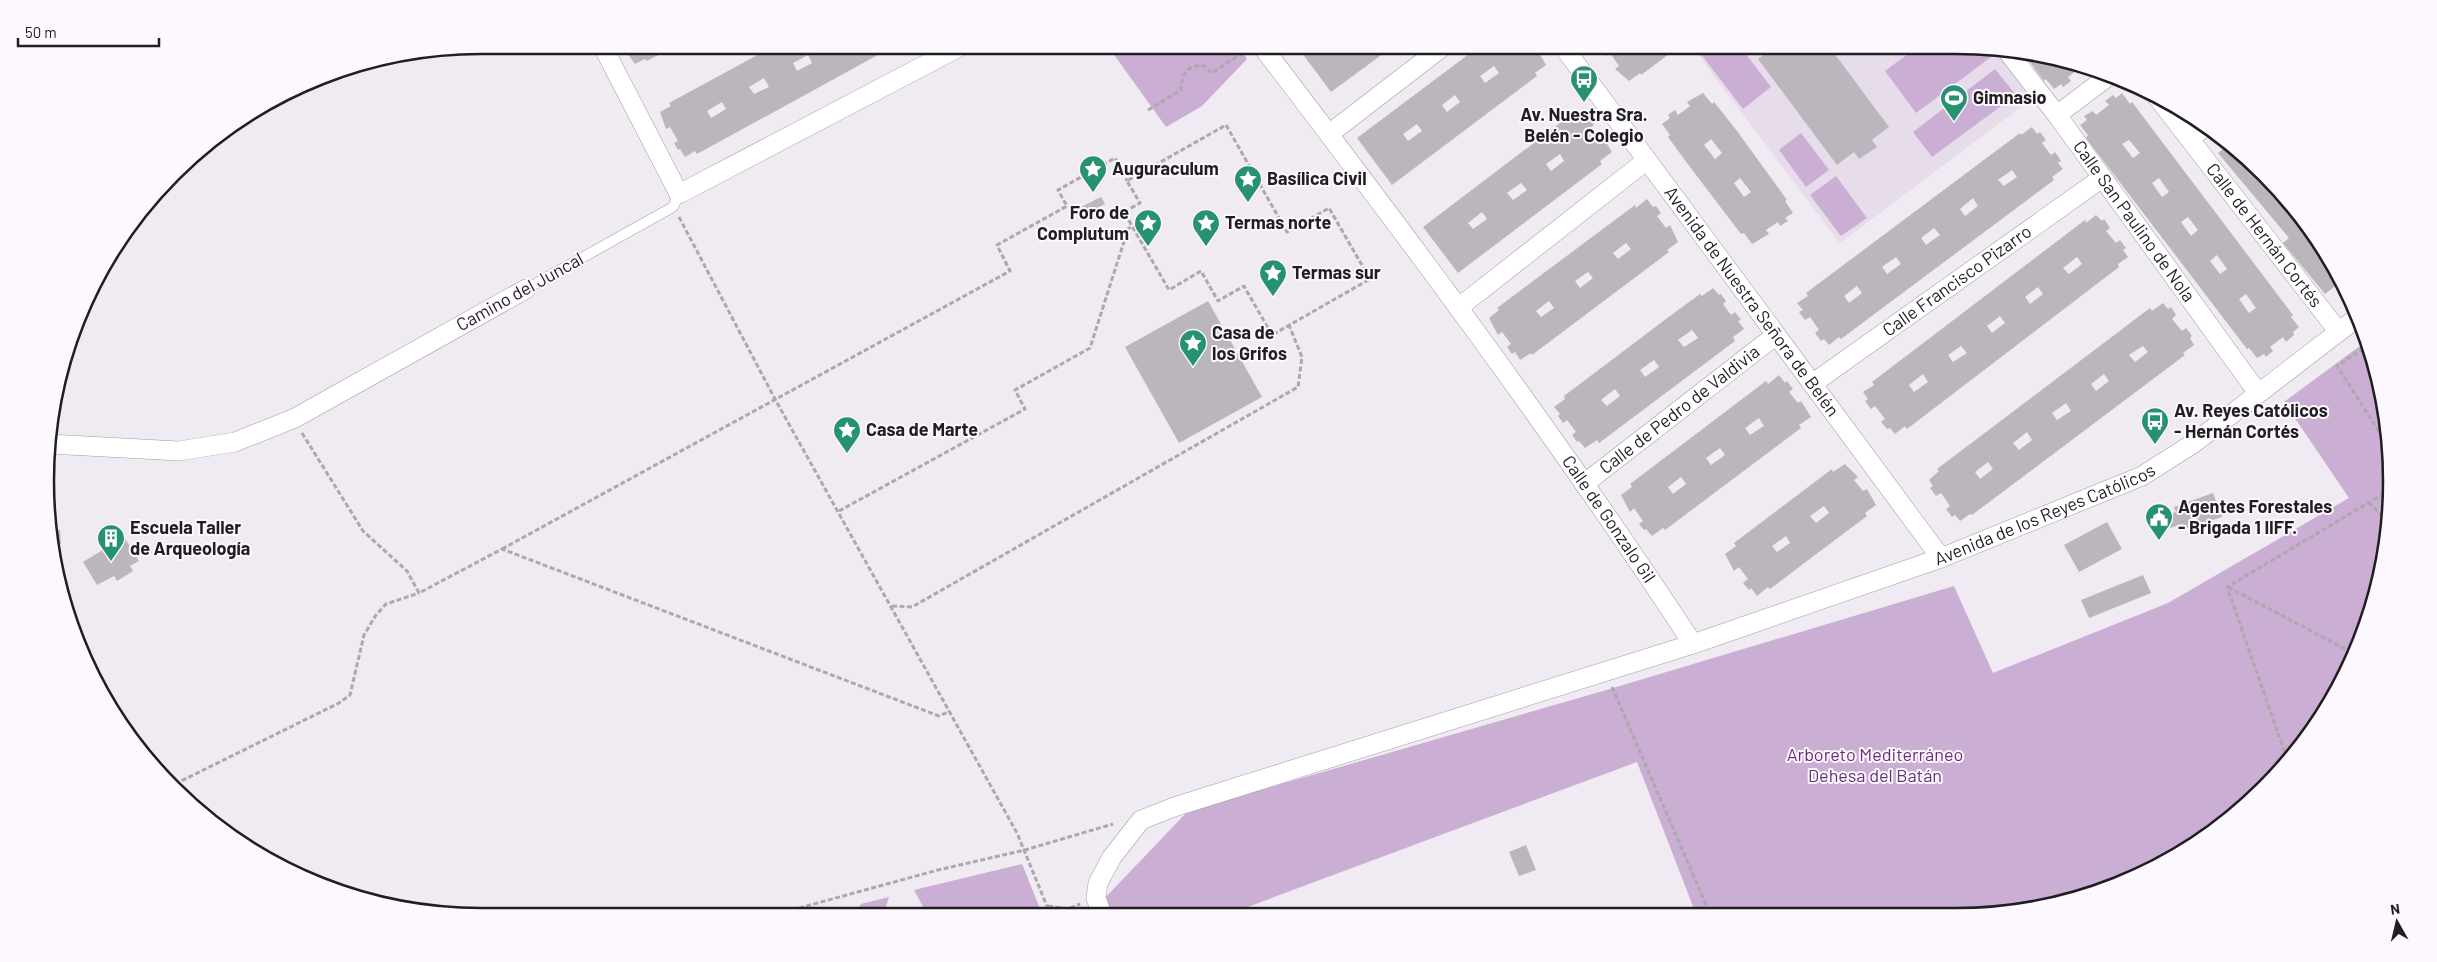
<svg xmlns="http://www.w3.org/2000/svg" width="2437" height="962" font-family="Barlow,sans-serif">
<rect width="100%" height="100%" fill="#f0eaf2"/>
<path fill="#e7dcea" d="M1704,45H1956L1998,51L2030,93L2029,101L1840,243L1695,51Z"/>
<g fill="#cbaed4">
<path d="M1107,45H1238L1247,59L1202,106L1166,127Z"/>
<path d="M1711,45H1739L1771,87L1743,109L1700,53Z"/>
<path d="M1920,45H1956L1991,50L1995,54L1916,113L1885,71Z"/>
<path d="M1995,69L2016,95L1932,157L1913,132Z"/>
<path d="M1801,133L1829,170L1806,187L1779,150Z"/>
<path d="M1836,176L1867,218L1841,236L1810,195Z"/>
<path d="M2368,340L2388,424L2391,510L2377,594L2319,723L2244,809L2149,872L2013,913L1696,914L1637,762L1226,915H1095L1102,901L1188,811L1603,691L1954,586L1993,673L2168,603L2349,498L2284,402Z"/>
<path d="M1022,864L1043,916H928L914,890Z"/>
<path d="M889,897L883,916H854L861,904Z"/>
</g>
<g fill="#bbb5bd" fill-rule="evenodd">
<path d="M627,45H677L647,61L645,59L635,64L625,50L628,47Z"/>
<path d="M776,45H838L840,48L845,45H896L697,154L695,151L685,157L680,149L678,150L674,143L678,141L670,127L666,129L660,112L671,106L669,103ZM808,55L812,63L797,71L793,63ZM764,78L769,87L754,94L749,87ZM722,102L726,109L711,118L707,111Z"/>
<path d="M1296,45H1344L1347,49L1353,45H1395L1331,92Z"/>
<path d="M1481,45H1528L1533,52L1537,49L1546,65L1535,73L1537,76L1392,185L1357,138ZM1494,66L1499,73L1485,83L1480,76ZM1455,95L1460,102L1447,112L1442,105ZM1417,124L1422,131L1408,141L1403,134Z"/>
<path d="M1601,45H1681L1641,75L1640,73L1629,81L1615,69L1619,66L1610,53L1606,56L1600,48Z"/>
<path d="M1776,45H1828L1889,127L1872,140L1877,147L1859,159L1854,152L1837,165L1758,59Z"/>
<path d="M2024,54L2069,60L2089,67L2084,71L2081,67L2068,77L2071,81L2063,87L2061,84L2054,89L2046,79L2044,81Z"/>
<path d="M1703,93L1712,104L1714,102L1737,131L1787,200L1785,201L1793,213L1785,218L1788,221L1780,226L1778,222L1766,230L1769,234L1752,244L1744,233L1741,234L1690,167L1668,137L1670,135L1662,124L1670,118L1668,115L1675,110L1678,115L1690,106L1687,102ZM1711,139L1722,153L1715,159L1704,145ZM1740,178L1751,192L1744,197L1734,183Z"/>
<path d="M2122,93L2130,104L2132,102L2293,315L2291,317L2299,327L2293,332L2294,335L2286,342L2283,337L2270,347L2273,351L2266,357L2264,354L2257,358L2249,348L2247,349L2086,138L2088,135L2080,125L2087,120L2084,116L2093,111L2096,115L2109,105L2105,101L2113,95L2116,98ZM2129,140L2140,153L2133,158L2122,144ZM2159,178L2169,192L2162,197L2152,183ZM2188,217L2198,230L2191,236L2181,222ZM2217,255L2227,269L2220,274L2210,261ZM2246,294L2256,308L2249,313L2239,299Z"/>
<path d="M1581,111L1587,119L1589,118L1594,125L1590,128L1599,139L1602,136L1612,152L1600,161L1602,164L1458,273L1423,227L1568,117L1570,120ZM1560,154L1564,161L1551,171L1546,164ZM1521,183L1527,190L1513,200L1507,193ZM1482,212L1487,219L1473,229L1468,223Z"/>
<path d="M2032,127L2037,134L2040,132L2046,140L2042,143L2051,155L2055,152L2061,161L2058,163L2063,169L2052,177L2054,180L1841,339L1839,337L1829,345L1824,339L1821,341L1815,333L1819,330L1810,317L1805,320L1799,312L1803,310L1797,303L1808,296L1806,293L2020,133L2021,135ZM2012,170L2017,177L2004,186L1998,180ZM1973,198L1978,206L1965,216L1960,209ZM1934,228L1940,235L1926,245L1921,238ZM1896,257L1901,264L1887,274L1882,267ZM1857,286L1862,293L1849,303L1844,296Z"/>
<path d="M2230,143L2284,194L2334,263L2342,281L2325,294L2283,243L2289,238L2218,153Z"/>
<path d="M1101,197L1105,204L1081,216L1077,209Z"/>
<path d="M1647,199L1653,207L1656,206L1661,213L1657,216L1666,228L1670,225L1678,242L1667,250L1669,252L1532,355L1531,353L1520,360L1515,352L1512,354L1507,347L1511,344L1502,332L1498,335L1489,318L1499,310L1497,308L1635,205L1636,208ZM1626,243L1631,249L1618,259L1613,253ZM1588,272L1593,278L1580,288L1575,281ZM1549,301L1554,308L1541,317L1536,311Z"/>
<path d="M2096,215L2102,221L2104,219L2110,228L2106,231L2116,243L2120,240L2126,248L2123,250L2128,257L2118,264L2119,267L1907,429L1905,426L1895,434L1890,428L1887,429L1881,422L1885,419L1875,406L1871,409L1865,401L1868,399L1863,392L1874,385L1872,382L2085,220L2086,223ZM2077,257L2082,264L2069,274L2063,268ZM2038,287L2043,294L2030,304L2025,297ZM2000,316L2005,323L1992,333L1987,326ZM1961,346L1967,353L1953,362L1948,355ZM1923,374L1928,382L1914,392L1909,385Z"/>
<path d="M1713,288L1719,295L1721,294L1726,301L1723,304L1731,315L1735,312L1741,320L1738,321L1744,329L1733,337L1735,341L1599,443L1597,440L1585,448L1579,441L1577,442L1572,435L1576,432L1567,420L1563,423L1558,416L1560,414L1554,407L1565,399L1564,396L1670,316L1700,294L1702,296ZM1692,330L1698,338L1684,347L1678,340ZM1654,360L1659,367L1645,377L1640,370ZM1615,389L1620,396L1607,406L1601,400Z"/>
<path d="M1208,301L1262,397L1179,443L1125,347Z"/>
<path d="M2163,303L2168,309L2171,307L2176,315L2172,319L2182,331L2186,328L2192,336L2190,338L2194,345L2183,353L2185,355L1972,515L1970,514L1960,521L1955,515L1952,517L1946,509L1950,506L1941,493L1936,496L1930,488L1933,486L1929,480L1939,471L1937,469L2150,308L2152,311ZM2143,346L2148,352L2135,362L2129,355ZM2104,374L2109,381L2096,391L2091,384ZM2066,403L2071,411L2057,420L2052,413ZM2027,432L2032,440L2019,450L2013,443ZM1988,462L1993,469L1980,479L1975,472Z"/>
<path d="M1779,375L1785,383L1787,381L1793,389L1789,392L1798,403L1801,401L1811,417L1799,425L1801,428L1665,530L1663,528L1652,536L1646,529L1644,530L1639,524L1643,521L1634,508L1630,512L1621,495L1632,487L1630,484L1766,381L1768,384ZM1759,418L1764,426L1750,435L1745,428ZM1720,448L1725,455L1711,465L1706,458ZM1681,477L1686,484L1673,494L1668,487Z"/>
<path d="M1845,464L1858,477L1854,480L1863,491L1867,489L1876,505L1865,513L1867,516L1799,567L1770,589L1768,587L1757,596L1751,588L1749,590L1743,583L1748,579L1739,567L1734,571L1725,554L1736,546L1734,543L1832,469L1833,472ZM1824,506L1829,513L1816,523L1810,516ZM1786,536L1790,543L1777,552L1772,546Z"/>
<path d="M2213,493L2222,517L2184,529L2182,524L2170,528L2165,516L2176,512L2174,507Z"/>
<path d="M2107,522L2122,549L2079,572L2064,545Z"/>
<path d="M60,530L61,544L53,545L52,531Z"/>
<path d="M124,537L139,561L130,566L133,571L117,581L114,576L97,585L83,562Z"/>
<path d="M2143,575L2151,593L2089,618L2081,600Z"/>
<path d="M1526,845L1536,870L1519,876L1509,852Z"/>
</g>
<g fill="none" stroke-linecap="round" stroke-linejoin="round">
<g stroke="#a19ca3" stroke-width="11">
<path id="lane" d="M526,289L673,207L679,194"/>
</g>
<g stroke="#a19ca3" stroke-width="20">
<g id="street">
<path d="M602,45L679,194L963,45"/>
<path id="s1" d="M1261,45C1410,240 1558,438 1693,644"/>
<path id="s2" d="M1562,45L1941,558"/>
<path id="s3" d="M2008,52L2057,115L2258,393"/>
<path id="s4" d="M2154,93L2338,331"/>
<path d="M2057,115L2110,75"/>
<path d="M1329,134L1445,45"/>
<path d="M2190,139L2206,126"/>
<path d="M1458,308L1647,160"/>
<path id="s5" d="M1812,384L2102,178"/>
<path d="M49,444L179,451L235,442L295,418L526,289"/>
<path id="s6" d="M1584,484L1776,335"/>
<path id="s7" d="M1102,915L1096,898L1098,883L1112,857L1141,820L1174,807L1693,644L1941,558L2142,476L2194,443L2358,317"/>
</g>
</g>
<g stroke="#aca8ae" stroke-width="3" stroke-dasharray="5 2.5" stroke-linecap="butt">
<path d="M1148,110L1181,90C1182,74 1187,64 1204,66L1212,73L1245,51"/>
<path d="M1226,125L1287,232L1329,208L1370,279L1272,335L1244,286L1218,301L1201,271L1169,290L1124,212L1140,203L1127,181Z"/>
<path d="M679,217L775,399L1017,833L1051,916"/>
<path d="M2370,344L2337,366L2389,447"/>
<path d="M302,433L363,531L407,571L419,593L502,549L939,716L950,711"/>
<path d="M2369,502L2389,524"/>
<path d="M839,511L1025,409L1015,390L1090,348L1128,229L1132,226"/>
<path d="M502,549L1010,271L997,245L1067,206L1058,190L1115,158L1127,181"/>
<path d="M2228,587L2351,652"/>
<path d="M892,606L912,607L1298,387L1302,357L1289,325"/>
<path d="M1612,687L1710,914"/>
<path d="M2287,759L2227,587L2390,490"/>
<path d="M175,784L339,703L350,695L364,635L376,615L386,604L419,593"/>
<path d="M1048,906L1068,909L1080,904"/>
<path d="M770,916L938,870L1025,850L1113,824"/>
</g>
<use href="#lane" stroke="#fff" stroke-width="10"/>
<use href="#street" stroke="#fff" stroke-width="19"/>
</g>
<defs>
<g id="bus-pin" transform="scale(1.4375)"><path d="M0 17L-7.5 6A9.5 9.5 0 1 1 7.5 6Z" fill="#279272" stroke="#fdf8ff"/><path d="M-5-6H5V4H4V6H2V4H-2V6H-4V4H-5ZM-3.5-4V0h7V-4ZM-3.5 1.2v1.5H-2V1.2ZM2 1.2v1.5H3.5V1.2Z" fill="#fff"/></g>
<g id="stadium-pin" transform="scale(1.4375)"><path d="M0 17L-7.5 6A9.5 9.5 0 1 1 7.5 6Z" fill="#279272" stroke="#fdf8ff"/><path d="M0-5a6.5 5 0 1 0 0 10a6.5 5 0 1 0 0-10ZM-3.5-1.8h7v3.6h-7Z" fill="#fff"/></g>
<g id="sight-pin" transform="scale(1.4375)"><path d="M0 17L-7.5 6A9.5 9.5 0 1 1 7.5 6Z" fill="#279272" stroke="#fdf8ff"/><path d="M0-6L1.8-2.2L6-1.7L2.9 1.2L3.7 5.4L0 3.3L-3.7 5.4L-2.9 1.2L-6-1.7L-1.8-2.2Z" fill="#fff"/></g>
<g id="civic-pin" transform="scale(1.4375)"><path d="M0 17L-7.5 6A9.5 9.5 0 1 1 7.5 6Z" fill="#279272" stroke="#fdf8ff"/><path d="M-.6-6.5H3V-4.5H.6V-3L4-1V1h2V6H-6V1h2V-1L-.6-3ZM-1.2 2.5V6h2.4V2.5Z" fill="#fff"/></g>
<g id="building-pin" transform="scale(1.4375)"><path d="M0 17L-7.5 6A9.5 9.5 0 1 1 7.5 6Z" fill="#279272" stroke="#fdf8ff"/><path d="M-4-6H4V6H1V3H-1V6H-4ZM-2.5-4.3h1.7v1.8h-1.7ZM.8-4.3h1.7v1.8H.8ZM-2.5-1h1.7V.8h-1.7ZM.8-1h1.7V.8H.8Z" fill="#fff"/></g>
</defs>
<g fill-rule="evenodd">
<use href="#bus-pin" x="1584" y="79"/>
<use href="#stadium-pin" x="1954" y="98"/>
<use href="#sight-pin" x="1093" y="169"/>
<use href="#sight-pin" x="1248" y="179"/>
<use href="#sight-pin" x="1148" y="223"/>
<use href="#sight-pin" x="1206" y="223"/>
<use href="#sight-pin" x="1273" y="273"/>
<use href="#sight-pin" x="1193" y="343"/>
<use href="#bus-pin" x="2155" y="421"/>
<use href="#sight-pin" x="847" y="430"/>
<use href="#civic-pin" x="2159" y="517"/>
<use href="#building-pin" x="111" y="538"/>
</g>
<g text-anchor="middle" stroke-width="4" stroke-linejoin="round" paint-order="stroke">
<g font-size="18" font-weight="bold" fill="#201e21" stroke="#fdf8ff" text-anchor="start">
<text x="1973" y="104">Gimnasio</text>
<text x="1584" y="121" text-anchor="middle">Av. Nuestra Sra.<tspan x="1584" dy="21">Belén - Colegio</tspan></text>
<text x="1112" y="175">Auguraculum</text>
<text x="1267" y="185">Basílica Civil</text>
<text x="1129" y="219" text-anchor="end">Foro de<tspan x="1129" dy="21">Complutum</tspan></text>
<text x="1225" y="229">Termas norte</text>
<text x="1292" y="279">Termas sur</text>
<text x="1212" y="339">Casa de<tspan x="1212" dy="21">los Grifos</tspan></text>
<text x="2174" y="417">Av. Reyes Católicos<tspan x="2174" dy="21">- Hernán Cortés</tspan></text>
<text x="866" y="436">Casa de Marte</text>
<text x="2178" y="513">Agentes Forestales<tspan x="2178" dy="21">- Brigada 1 IIFF.</tspan></text>
<text x="130" y="534">Escuela Taller<tspan x="130" dy="21">de Arqueología</tspan></text>
</g>
<g font-size="18" fill="#201e21" stroke="#fdf8ff">
<text dy="6" stroke="none"><textPath href="#s3" startOffset="211">Calle San Paulino de Nola</textPath></text>
<text dy="6" stroke="none"><textPath href="#s4" startOffset="180">Calle de Hernán Cortés</textPath></text>
<text dy="6" stroke="none"><textPath href="#s5" startOffset="178">Calle Francisco Pizarro</textPath></text>
<text transform="translate(520 292) rotate(-29)" y="6">Camino del Juncal</text>
<text dy="6" stroke="none"><textPath href="#s2" startOffset="319">Avenida de Nuestra Señora de Belén</textPath></text>
<text dy="6" stroke="none"><textPath href="#s6" startOffset="121">Calle de Pedro de Valdivia</textPath></text>
<text dy="6" stroke="none"><textPath href="#s7" startOffset="1064">Avenida de los Reyes Católicos</textPath></text>
<text dy="6" stroke="none"><textPath href="#s1" startOffset="588">Calle de Gonzalo Gil</textPath></text>
</g>
<g font-size="18" fill="#643074" stroke="#fdf8ff">
<text x="1875" y="761">Arboreto Mediterráneo<tspan x="1875" dy="21">Dehesa del Batán</tspan></text>
</g>
</g>
<path d="M0 0H2437V962H0ZM481 54H1956A427 427 0 0 1 2383 481V481A427 427 0 0 1 1956 908H481A427 427 0 0 1 54 481V481A427 427 0 0 1 481 54Z" fill="#fdf8ff" fill-rule="evenodd"/>
<path fill="none" stroke="#201e21" stroke-width="2.5" d="M481 54H1956A427 427 0 0 1 2383 481V481A427 427 0 0 1 1956 908H481A427 427 0 0 1 54 481V481A427 427 0 0 1 481 54Z"/>
<g transform="translate(2397 922) rotate(352)" stroke="#fdf8ff" stroke-width="4" paint-order="stroke">
<path d="M0-4L9 19L0 12L-9 19Z" fill="#201e21"/>
<text y="-8" font-size="14" font-weight="bold" text-anchor="middle" fill="#201e21">N</text>
</g>
<path d="M18 38v8h141v-8" fill="none" stroke="#201e21" stroke-width="2.5"/>
<text x="25" y="38" font-size="15" fill="#201e21" stroke="#fdf8ff" stroke-width="4" paint-order="stroke">50 m</text>
</svg>
